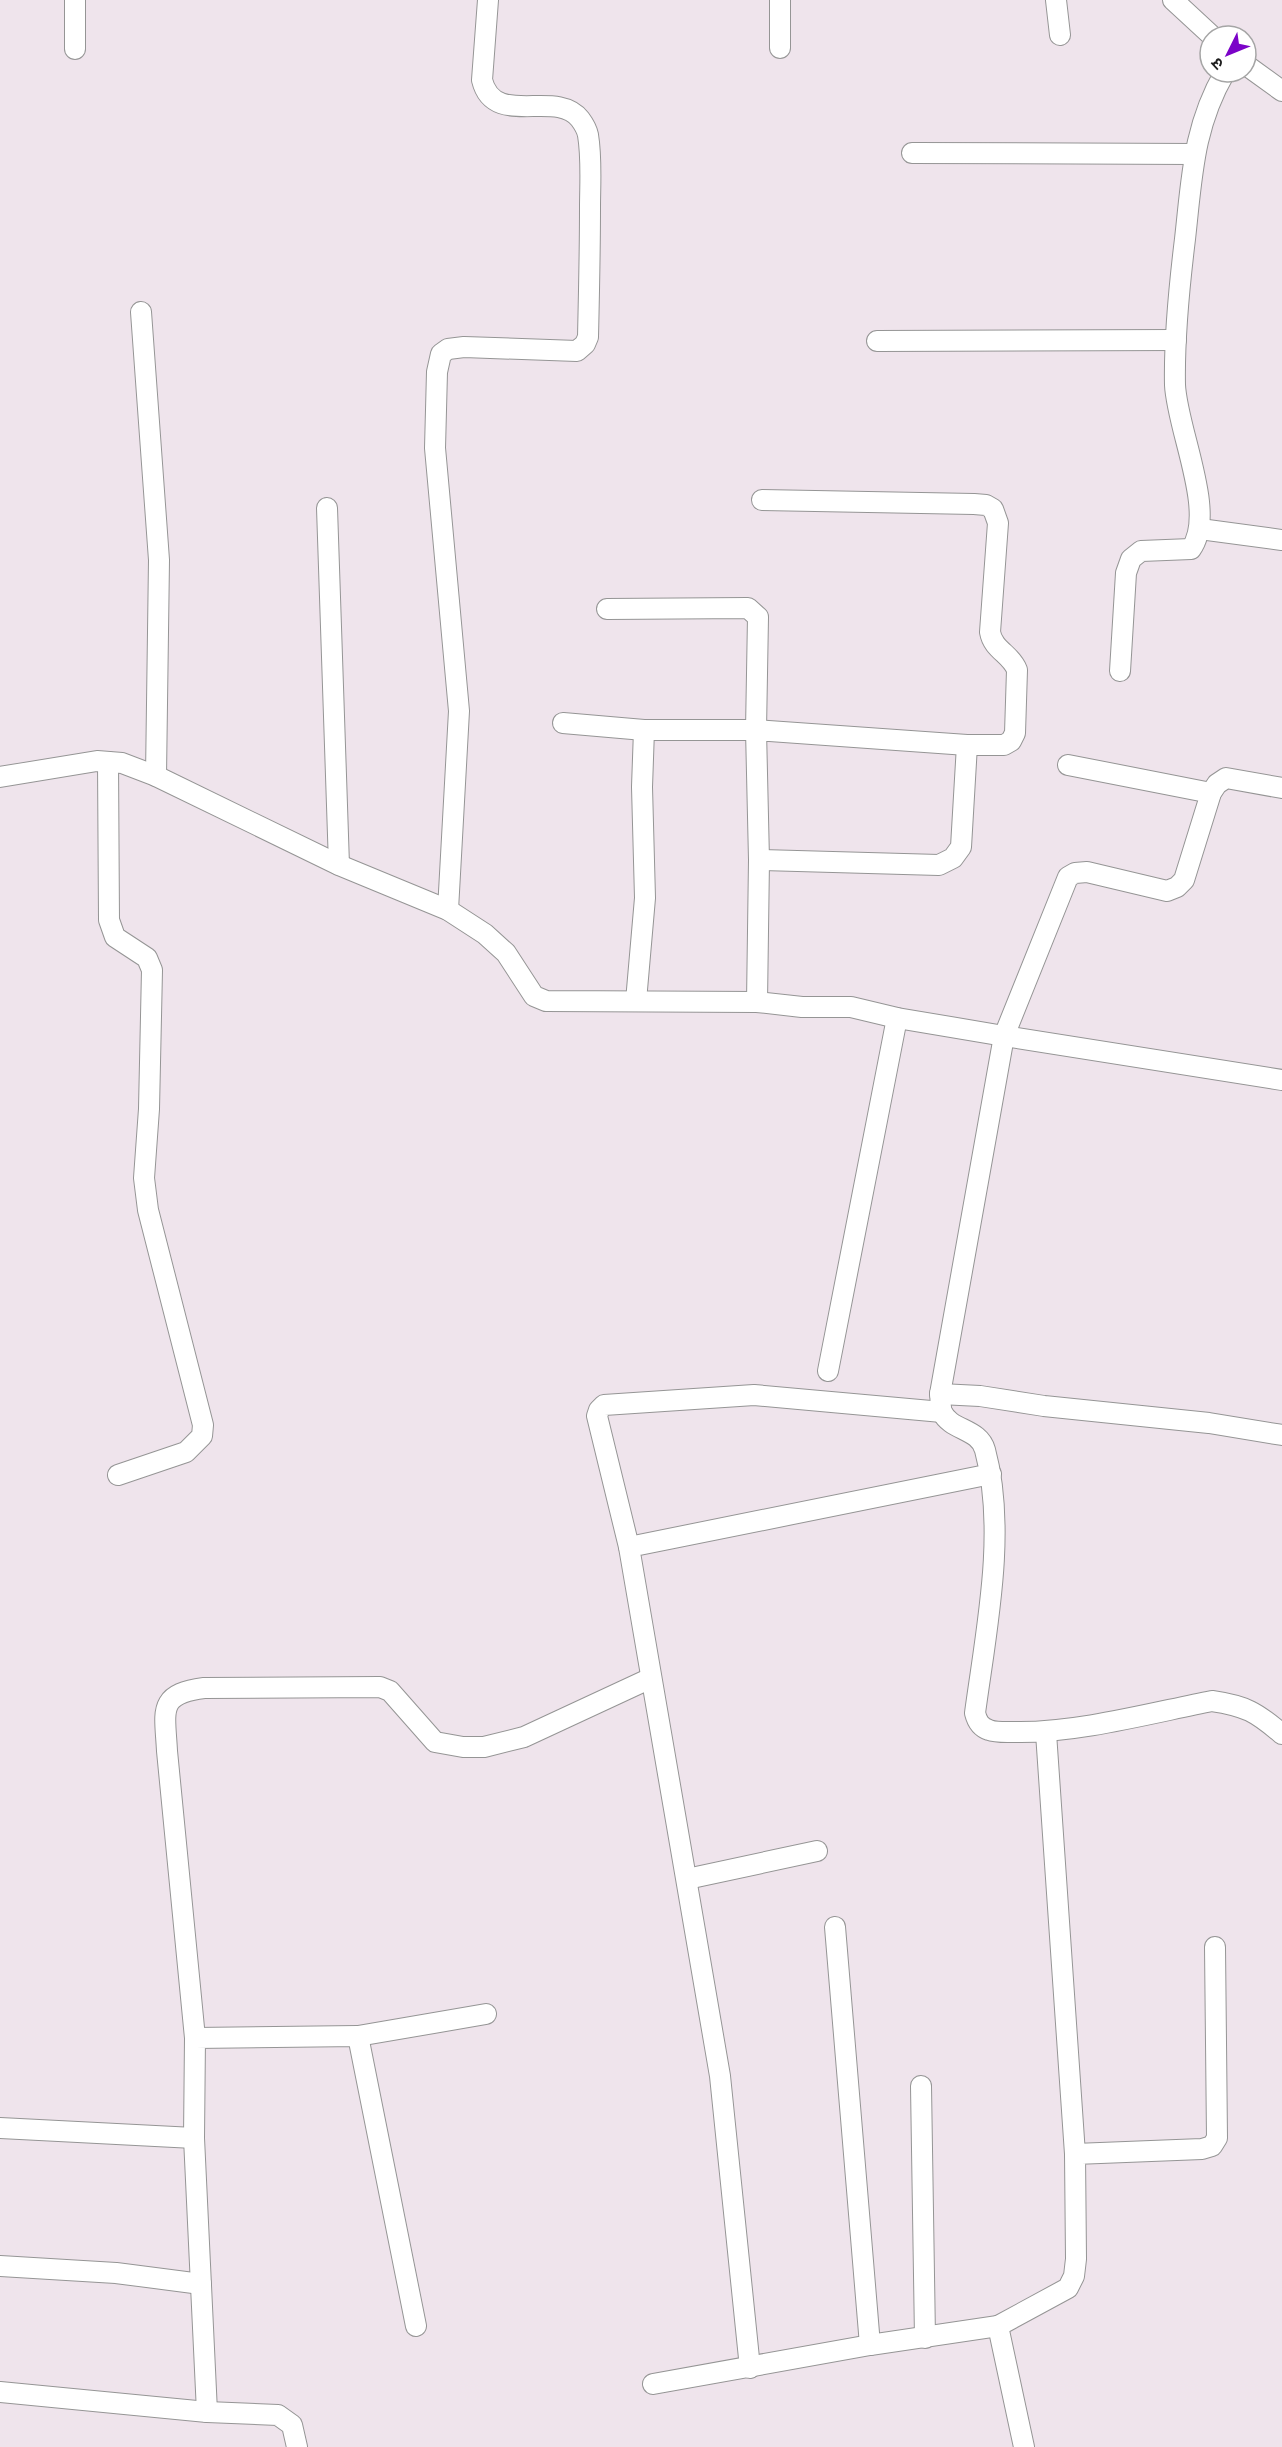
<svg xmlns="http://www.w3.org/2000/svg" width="1282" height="2447" font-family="'Fira Sans','Noto Sans Devanagari',sans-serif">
<rect width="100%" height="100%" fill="#efe4ec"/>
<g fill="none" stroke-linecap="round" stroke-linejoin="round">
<g stroke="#959595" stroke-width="22">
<g id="minor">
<path d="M1056,0L1060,35"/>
<path d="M1173,0L1212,36"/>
<path d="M780,48V0"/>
<path d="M75,49V0"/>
<path d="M1246,65L1282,91"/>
<path d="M912,153L1195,154"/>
<path d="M141,312L159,560L156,776"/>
<path d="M877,341L1176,340"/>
<path d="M327,508L339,865"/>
<path d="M1200,529L1282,540"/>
<path d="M607,609L748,608L758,617L756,730H644L642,787L645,898L636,1001"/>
<path d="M1120,671L1126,573L1131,559L1141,551L1191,549C1217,513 1177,430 1175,385C1174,336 1179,288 1185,239C1192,177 1193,127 1225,72"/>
<path d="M563,723L644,730"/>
<path d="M108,762L109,920L115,937L147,958L152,970L149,1109L144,1178L148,1210L203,1425L202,1436L186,1452L118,1475"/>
<path d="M1068,765L1211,793"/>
<path d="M0,777L97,761L122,763L156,776L339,865L448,910L485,934L506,953L534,996L546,1001L757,1002L802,1007H851L897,1018L1004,1036L1282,1080"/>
<path d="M1282,788L1226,778L1217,784L1211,793L1184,880L1177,887L1167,891L1087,872L1075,873L1068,877L1004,1036L940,1394C941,1399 940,1407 942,1412C951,1431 979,1428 985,1450C1007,1531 986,1631 975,1713C977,1721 980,1727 989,1730C997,1733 1008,1732 1016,1732C1077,1733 1151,1713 1212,1701C1246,1706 1256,1712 1282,1734"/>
<path d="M759,860L939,865L953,858L961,847L967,745"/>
<path d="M448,910L459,711L435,448L437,372L441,354L448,349L464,347L577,351L585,344L588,337C589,294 590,251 590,208C590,184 592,159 588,135C587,130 583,123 580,119C556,88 494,129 482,80L488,0"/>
<path d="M757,1002L759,860L756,730L967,745H1004L1011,741L1015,733L1017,670C1011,654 993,650 990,632L998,523L993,509L986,505L974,504L762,500"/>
<path d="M828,1371L897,1018"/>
<path d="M940,1394L980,1396L1044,1406L1209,1423L1282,1435"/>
<path d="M629,1547L597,1416L599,1410L604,1405L754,1395L942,1412"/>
<path d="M1046,1733L1075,2154"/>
<path d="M687,1879L817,1851"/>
<path d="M835,1927L870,2345"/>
<path d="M358,2036L486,2014"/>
<path d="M195,2038L167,1751C165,1711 157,1694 204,1688L380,1687L390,1691L435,1742L463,1747H484L524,1737L651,1678"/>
<path d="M921,2086L925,2338"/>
<path d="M0,2128L194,2138"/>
<path d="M0,2266L116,2273L201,2284"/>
<path d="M750,2368L720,2076L629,1547L991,1474"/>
<path d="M653,2384L870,2345L998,2326"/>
<path d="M0,2392L207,2412L278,2415L292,2425L297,2447"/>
<path d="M207,2412L194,2138L195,2038L358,2036L416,2326"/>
<path d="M1024,2447L998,2326L1068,2288L1074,2276L1076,2259L1075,2154L1202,2149L1212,2146L1217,2138L1215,1947"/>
</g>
</g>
<use href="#minor" stroke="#fff" stroke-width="20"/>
</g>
<g transform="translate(1228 54) rotate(227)"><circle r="28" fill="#ffffff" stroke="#a5a5a5" stroke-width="1.5"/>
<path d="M0-4.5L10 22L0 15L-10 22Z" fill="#7b03c8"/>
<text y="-9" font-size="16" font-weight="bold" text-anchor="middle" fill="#1e1e1e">उ</text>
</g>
</svg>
